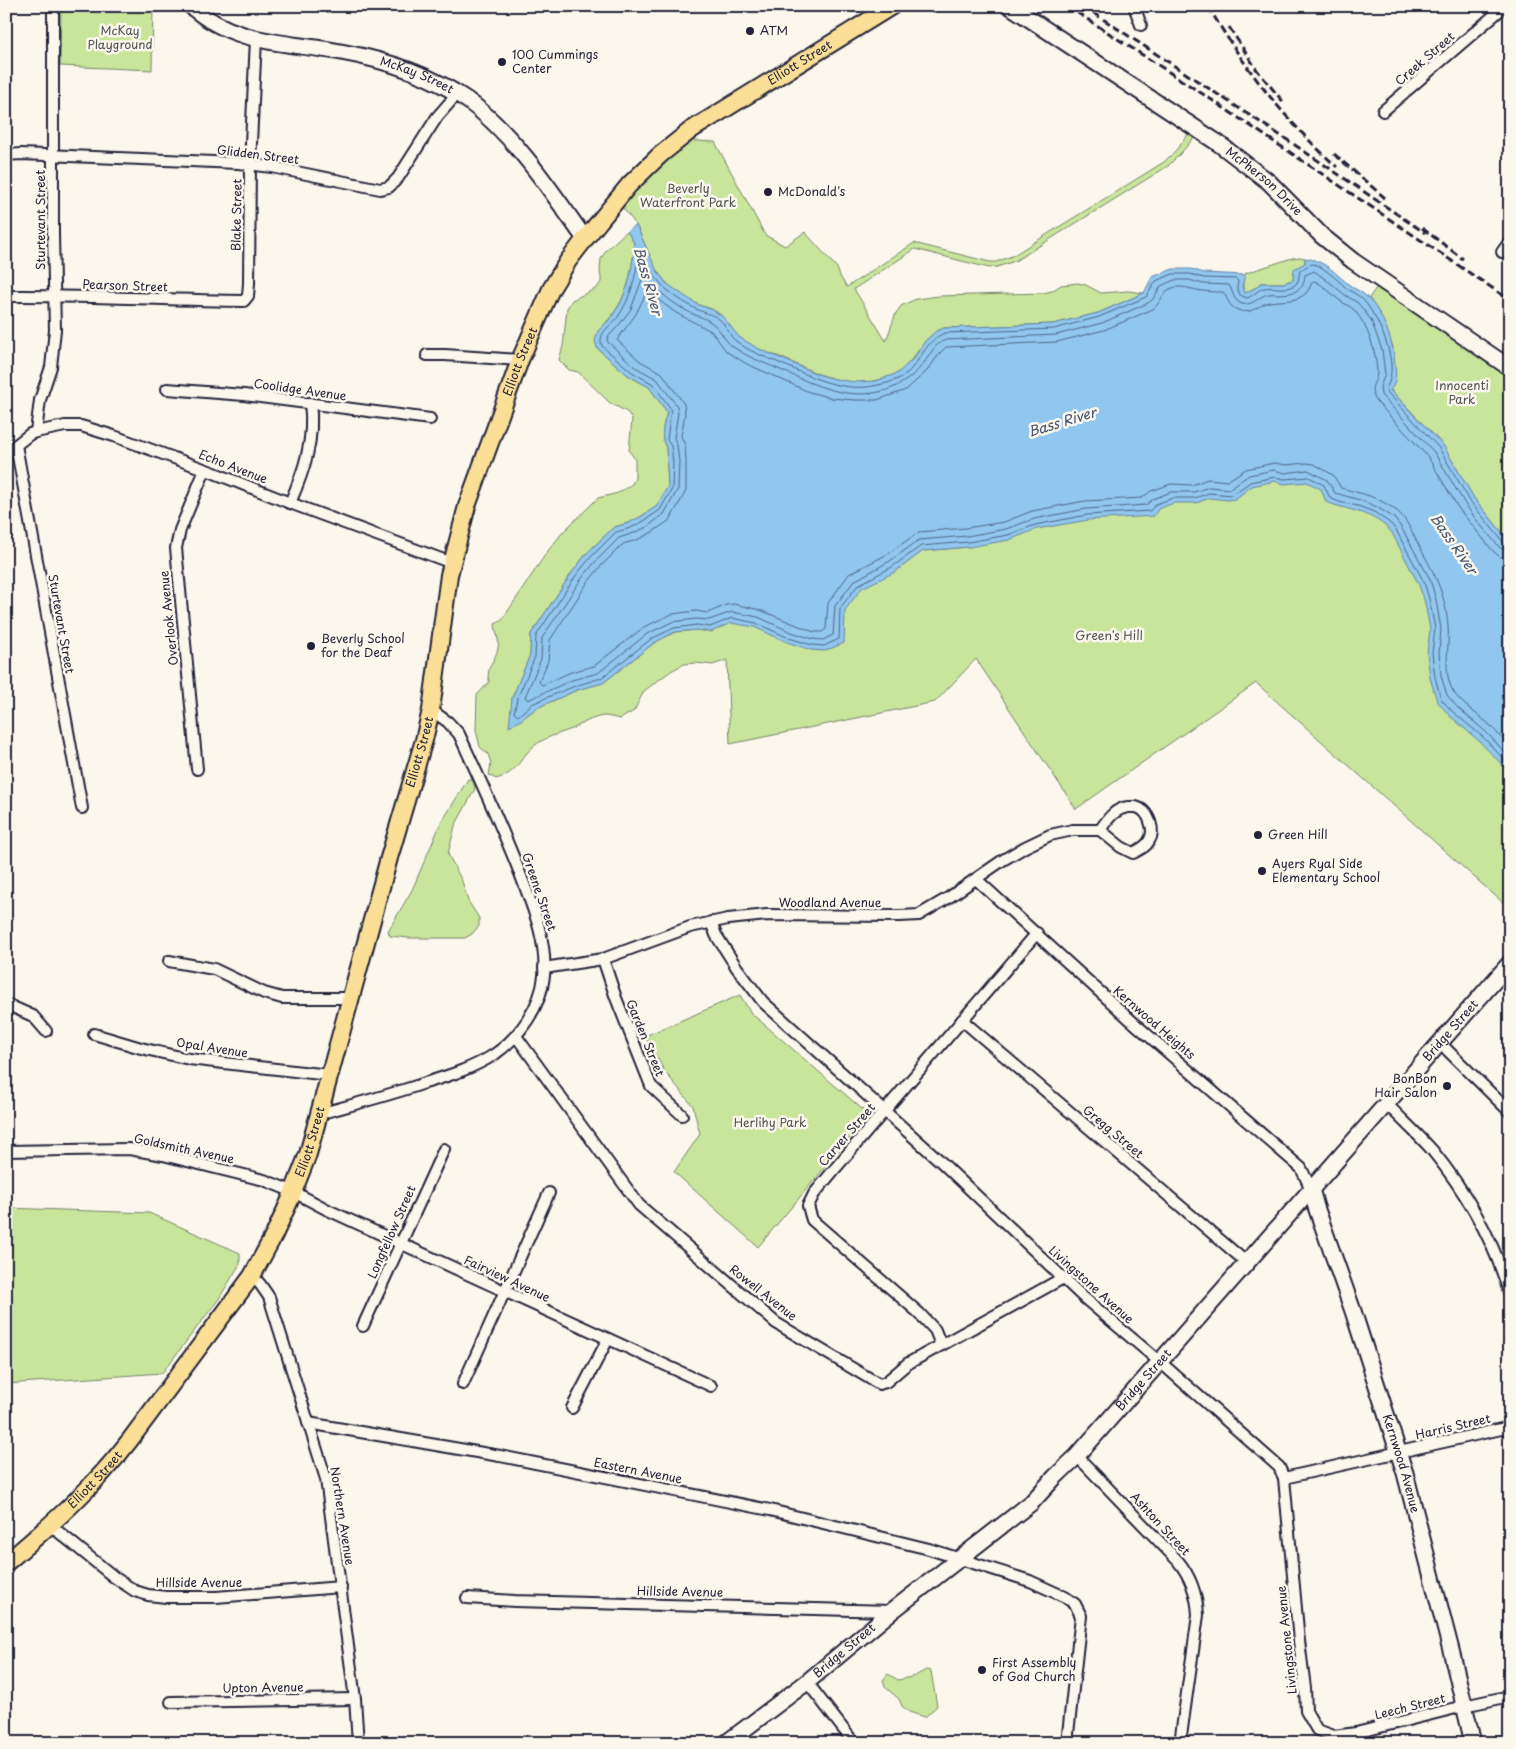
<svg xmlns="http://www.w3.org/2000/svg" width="1516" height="1749" font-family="'Playpen Sans',sans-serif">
<rect width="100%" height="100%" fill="#fbf7ec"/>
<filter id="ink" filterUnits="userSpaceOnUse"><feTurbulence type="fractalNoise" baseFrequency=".02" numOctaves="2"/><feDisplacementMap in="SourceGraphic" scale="10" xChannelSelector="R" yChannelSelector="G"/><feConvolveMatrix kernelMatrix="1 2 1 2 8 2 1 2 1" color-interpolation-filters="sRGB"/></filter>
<g filter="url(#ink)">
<g fill="#c9e49b" stroke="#76836b">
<path d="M61,6H153L152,70L60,66Z"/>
<path d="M1194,127L1200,131L1180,154L1168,166L1015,261L997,267L989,268L915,249L854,289L886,341L896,313L901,306L916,299L939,296L1043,293L1052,291L1061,285L1078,283L1086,285L1101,293L1128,291L1144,293L1098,313L1053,324L944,328C923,335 916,360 899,372C894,376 884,379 878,380C843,389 810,370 780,357C766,352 750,347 739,337C729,328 726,316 713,310C709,307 703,307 699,305C687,299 673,290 665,281C651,266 646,245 637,227C631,217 623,209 616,200L677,140L715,142L765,235L785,246L805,232L837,268L841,278L847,287L914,243L990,262H996L1012,256L1164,162L1176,150Z"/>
<path d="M627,231C629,235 633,240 634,244C635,251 633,258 632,264C628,293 619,310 598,331L597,348L629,376L649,387L667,412C664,423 659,437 666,447L668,486L657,506L642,516L629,523L614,527L587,553L573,571L531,634L530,655L512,698L521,720L535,709L550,702L577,690L603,683L654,643L675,632L697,630L711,632L726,615L904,565L923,551L967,547L1167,491L1300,471L1394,522L1510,745V909L1256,683L1076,809L976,659L935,702L730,744L727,660L713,665L696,663L684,664L671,671L644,691L634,711L620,719C615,718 609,716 604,716C593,717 582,724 572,729C559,734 544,737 533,747C518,760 518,773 496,779L489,775L491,763L488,754L480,747L476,730L477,695L489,682C485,667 496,660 498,648C500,640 495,632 495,624L502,620L547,552L563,532L598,498L618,493L632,484L635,478V459L629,451L632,419L627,412L610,403L578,372L569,370L559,360L563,346L567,308L572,300L597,288L601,282V277L600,272L601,259L606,250Z"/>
<path d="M1300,257L1305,258V263L1294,273L1293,280L1283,283H1260L1257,287L1245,293C1242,286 1242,279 1246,273L1292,258Z"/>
<path d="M1381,281L1510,368V542L1474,498L1443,445L1390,389L1393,347L1380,314L1369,298Z"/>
<path d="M468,779H472L474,784L475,789L455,826L448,854L462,881L468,901L479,918V926L472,934L465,938H408L390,936L388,931L412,890L440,825Z"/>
<path d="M740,995L751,1013L869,1115L758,1247L674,1172L700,1134L693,1106L665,1072L645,1036Z"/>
<path d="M6,1208L149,1213L240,1253V1264L218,1300L162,1373L6,1384Z"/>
<path d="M926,1670L931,1671L937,1706L925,1717L909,1712L902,1706L899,1699L885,1687L883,1680L888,1674L898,1680L915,1676Z"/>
</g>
<path fill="#91c6ee" stroke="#6584a6" d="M636,225L657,271L666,283L686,297L699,305L713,310L723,317L739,337L757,348L817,374L835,379L855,382L876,381L898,373L914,358L925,341L936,331L944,328L1053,324L1098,313L1144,293L1152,277L1173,269H1191L1204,273L1245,275L1242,287L1245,293L1257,287L1260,283H1283L1293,280L1294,269L1305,263V258C1327,261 1335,274 1351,286C1356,290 1363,292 1367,297C1384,314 1393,341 1395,364C1396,373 1397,383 1390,390L1443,445L1474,498L1510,542V773L1479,741L1450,716L1437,701L1430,678L1427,653L1430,629L1425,603L1419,585L1392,533C1375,512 1350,511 1326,502L1321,489L1307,482L1284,484L1275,481L1252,486L1235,499L1227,500L1210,498L1196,503H1174L1158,509L1154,516L1088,520L1037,529L1009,540L969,547L923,551L895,572L862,588L845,610L844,643L825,651L811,650L787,642L754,627L731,623L711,632L697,630L675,632L654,643L603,683L577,690L550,702L535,709L521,720L509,727L512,698L530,655L531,634L573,571L587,553L614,527L629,523L642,516L657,506L668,486L666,447C659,437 664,423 667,412L649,387L629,376L597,348L595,341L598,331L610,319L620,304L628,285L634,254V243L627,231Z"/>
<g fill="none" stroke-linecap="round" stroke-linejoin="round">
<g stroke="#4e6483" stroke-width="1">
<path d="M1510,545L1504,543L1470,501L1439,448L1387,392L1386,388C1401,366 1380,321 1365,302C1360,295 1350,292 1344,286C1339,281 1320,264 1313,264C1309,264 1303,269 1300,271C1299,274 1299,280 1297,283C1290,292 1273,286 1264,288C1259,289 1253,296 1247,298L1240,295L1237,288L1238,281L1236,279L1204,278L1190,274H1173L1156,281L1146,297L1099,317L1054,329L945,333C924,340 919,368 900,378C894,381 885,384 878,385C842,394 808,375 777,362C763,356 748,351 736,341C729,336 727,326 720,320C713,314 704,313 696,309C681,301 661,288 653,273C649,267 647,259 644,253L641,251L639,253C636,276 631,298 618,317C611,326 597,333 602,346L632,372L653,384L671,409L667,440L671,446L673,462L672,489L660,510L644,521L631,528L616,532L591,557L577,574L536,636L535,657L517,699L514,713L518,716L532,704L548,697L575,686L601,678L651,639L674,628L697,625L710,627L732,618L756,623L789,638L812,645L824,646L839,639L840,608L858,585L892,567L921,546L968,542L1008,535L1035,525L1087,515L1150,511L1156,504L1173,498H1195L1209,493L1232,495L1250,482L1275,477L1284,479L1309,477L1324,485L1330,498L1339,502L1358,506L1374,512L1390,523L1396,530L1424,582L1430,602L1435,629L1432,653L1435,677L1441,699L1453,712L1483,737L1510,766"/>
<path d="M1510,551L1500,548L1478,522L1465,504L1434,452L1381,395L1380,387L1385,374L1382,350L1371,320L1358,303L1345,295L1332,284L1314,271L1305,275C1304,281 1304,286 1299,289C1290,296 1278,293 1268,294C1259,296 1253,306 1242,304C1233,301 1233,291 1229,285L1203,284L1189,280H1174L1161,286L1153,299L1148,303L1102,323L1056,335L946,340C934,343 930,356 923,364C911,379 897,388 879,392C842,400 809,382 776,368C762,362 745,356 732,346C723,339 720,327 709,321C705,318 700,317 695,315C677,307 656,292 646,274H644L631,309L619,325L608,337L607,341L635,367L657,379L677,406L678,413L674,438L677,445L679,462L678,489L664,514L647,527L634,533L619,538L596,561L582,578L542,638L541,659L525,697L528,700L572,680L598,673L647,634L672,622L696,619L709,620L732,612L758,617L791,632L813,639L823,640L833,635L835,606L854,581L890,561L919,540L967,536L1006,529L1034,519L1086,509L1146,505L1153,499L1171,492H1194L1209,487L1229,489L1249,475L1274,470L1285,473L1308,470L1327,480L1335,493L1360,500L1377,507L1394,518L1401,527L1430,579L1436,600L1441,629L1439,653L1441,676L1447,695L1457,707L1487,733L1510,758"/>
<path d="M1510,558L1500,557L1493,551L1459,509L1428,457L1376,401C1367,385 1377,384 1377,372C1376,350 1368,327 1355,311C1351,306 1344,304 1339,300C1331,293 1324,286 1315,281L1312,282C1305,304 1288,299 1270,302C1259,304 1251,316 1238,310C1229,307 1228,299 1223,292C1217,292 1210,292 1203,291C1192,290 1179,283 1168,290C1162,294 1160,304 1153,309L1104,330L1057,342L946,347L940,353L927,371L906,390L877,400H855L832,398L809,392L747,364L727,352L711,331L676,313L647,291L636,314L617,340L640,361L662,373L684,404L685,414L681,436L685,445L686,461V491L670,520L651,533L637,540L623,544L601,566L588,582L550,640L548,661L539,682L542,685L571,672L594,666L644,627L672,614L696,611L708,613L726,605L734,604L760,610L814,632H822L826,629L828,603L849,574L886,555L919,532L966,528L1004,522L1032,511L1085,501L1142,498L1151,491L1171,484L1192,485L1208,479L1227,481L1246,469L1274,463L1286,465L1306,463L1314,464L1333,475L1341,488C1363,494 1377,496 1397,511C1407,519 1411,531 1417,542C1433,571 1446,593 1448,627C1450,648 1442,671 1453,691C1459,703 1482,717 1492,727C1498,734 1504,741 1510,747"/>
</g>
<g stroke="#22223b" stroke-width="14">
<g id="street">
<path d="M1134,6L1141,25"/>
<path d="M1383,111L1505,6"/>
<path d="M6,155L21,154L238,163L272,167L380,189L389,187L398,178L437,117L457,94"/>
<path d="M1502,252L1510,241"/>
<path d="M6,296C85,295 164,300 244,301L248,296L249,283L250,164L256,39"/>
<path d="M427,355H445L520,360"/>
<path d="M167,389L244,395L430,419"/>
<path d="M36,432L40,400L51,367L55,330L53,234V6"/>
<path d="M16,445L82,808"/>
<path d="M6,453L30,434L36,432L65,426H81L114,436L212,472L290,503L452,563"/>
<path d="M290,503C304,471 315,439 310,403"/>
<path d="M197,769L176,548L180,530L205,470"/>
<path d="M1128,807C1129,807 1136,807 1136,807C1149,810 1156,831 1149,841C1146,847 1139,850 1133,853L1121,847L1100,830C1108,819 1114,809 1128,807Z"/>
<path d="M976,879L1134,1023L1301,1168L1311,1189"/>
<path d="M711,922L716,935L737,968L763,1002L938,1159L1083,1297L1167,1368L1279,1467L1284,1478L1299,1641L1305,1688L1306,1711L1317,1730L1334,1736L1356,1733L1464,1706L1510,1696"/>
<path d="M603,959L616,998L651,1086L682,1115"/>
<path d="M169,961L214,969L264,993L282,998H350"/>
<path d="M544,968L603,959L690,927L728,919L767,915L900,916L919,915L948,898L1003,860L1025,847L1050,835L1073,830H1100"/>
<path d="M6,1004L33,1016L46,1031"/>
<path d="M962,1020L1246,1262"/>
<path d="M94,1034L141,1048L189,1059L329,1075"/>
<path d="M516,1036L639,1205L776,1323L879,1384L886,1382L907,1364L1063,1278"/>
<path d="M1439,1042L1510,1112"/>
<path d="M1386,1103C1401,1119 1418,1134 1432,1150C1467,1193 1495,1242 1510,1296"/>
<path d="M319,1114C355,1104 390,1095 425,1083C448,1076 474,1068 495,1054C519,1037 541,1007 544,976C547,944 535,913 524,884C505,833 482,784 459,734L448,722L431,710"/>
<path d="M6,1151L129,1149L163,1155L264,1180L294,1192L328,1210L711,1386"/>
<path d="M252,1276L260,1284L269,1297L326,1479L355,1699L358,1743"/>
<path d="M363,1326L444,1149"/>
<path d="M941,1345L935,1330L919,1313L812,1220L808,1206L814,1194L833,1171L1037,933"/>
<path d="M463,1384L549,1193"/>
<path d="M572,1408L608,1339"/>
<path d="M308,1423L500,1456L770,1510L929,1549L1030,1581L1065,1597L1075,1604L1081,1616L1067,1743"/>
<path d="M1077,1456L1178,1561C1191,1577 1197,1594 1198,1615L1180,1743"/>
<path d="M1284,1478L1510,1427"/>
<path d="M50,1525L114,1577L135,1591L148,1595L166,1597H216L341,1587"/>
<path d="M467,1598L515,1601L892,1611"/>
<path d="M807,1682L854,1743"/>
<path d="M171,1702L355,1699"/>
</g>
</g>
<g stroke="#22223b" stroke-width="19">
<g id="secondary">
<path id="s1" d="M191,6C234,45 288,42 341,52C385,60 430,74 467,100C514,134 552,192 585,239"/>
<path id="s2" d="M1010,6L1218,143L1269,182L1322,236L1353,261L1510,368"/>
<path d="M1509,6L1510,7"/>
<path id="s3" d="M1311,1189L1316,1207L1353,1311L1405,1473L1452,1654L1473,1743"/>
<path id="s4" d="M726,1743L807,1682L892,1611L1031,1503L1055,1477L1077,1456L1510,963"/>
</g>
</g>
<g stroke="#22223b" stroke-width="20">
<g id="primary">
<path id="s5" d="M6,1563C51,1525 94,1487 130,1440L252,1276L274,1235L290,1200L308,1154L389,858L424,740L431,710L449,575L467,506L520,360L551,289L568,261L585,239L629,185L660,155L691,130L892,6"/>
</g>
</g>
<use href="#street" stroke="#fbf7ec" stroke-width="10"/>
<use href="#secondary" stroke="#fbf7ec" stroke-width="15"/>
<use href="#primary" stroke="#fbdf96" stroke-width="16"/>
<g stroke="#22223b" stroke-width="3" stroke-dasharray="8 4" stroke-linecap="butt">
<path d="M1067,6L1212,100L1510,300"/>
<path d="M1083,6L1292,143L1425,233"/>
<path d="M1208,6C1245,69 1283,118 1337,167"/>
<path d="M1229,27L1257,70L1285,104"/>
<path d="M1334,154L1385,198"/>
<path d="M1422,228L1463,259"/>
</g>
</g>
</g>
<g fill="#22223b" stroke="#fbf7ec" stroke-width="2">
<circle cx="750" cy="31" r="5"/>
<circle cx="502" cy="62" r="5"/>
<circle cx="768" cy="192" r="5"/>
<circle cx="311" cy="646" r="5"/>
<circle cx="1258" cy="835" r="5"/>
<circle cx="1262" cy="871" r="5"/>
<circle cx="1447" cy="1086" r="5"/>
<circle cx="982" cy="1670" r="5"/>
</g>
<g text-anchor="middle" stroke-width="5" stroke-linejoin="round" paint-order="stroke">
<g font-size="12" fill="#4c5253" stroke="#fbf7ec">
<text x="120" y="35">McKay<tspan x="120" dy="14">Playground</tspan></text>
<text x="688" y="193">Beverly<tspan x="688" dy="14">Waterfront Park</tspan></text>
<text x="1462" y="390">Innocenti<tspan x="1462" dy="14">Park</tspan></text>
<text x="1109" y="640">Green's Hill</text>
<text x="770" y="1127">Herlihy Park</text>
</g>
<g font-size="12" fill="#22223b" stroke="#fbf7ec" text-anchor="start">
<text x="760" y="35">ATM</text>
<text x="512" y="59">100 Cummings<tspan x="512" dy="14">Center</tspan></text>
<text x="778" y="196">McDonald's</text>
<text x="321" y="643">Beverly School<tspan x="321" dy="14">for the Deaf</tspan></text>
<text x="1268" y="839">Green Hill</text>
<text x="1272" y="868">Ayers Ryal Side<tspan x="1272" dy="14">Elementary School</tspan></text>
<text x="1437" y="1083" text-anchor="end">BonBon<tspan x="1437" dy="14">Hair Salon</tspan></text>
<text x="992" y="1667">First Assembly<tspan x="992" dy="14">of God Church</tspan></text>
</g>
<g font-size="12" fill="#22223b" stroke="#fbf7ec">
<text transform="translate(1425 59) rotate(-41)" y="4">Creek Street</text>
<text dy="4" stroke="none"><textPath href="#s5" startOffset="1756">Elliott Street</textPath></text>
<text dy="4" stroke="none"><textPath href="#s1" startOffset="239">McKay Street</textPath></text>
<text transform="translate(258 155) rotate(7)" y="4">Glidden Street</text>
<text dy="4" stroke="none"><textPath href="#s2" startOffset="309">McPherson Drive</textPath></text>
<text transform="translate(237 215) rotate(-89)" y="4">Blake Street</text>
<text transform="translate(41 220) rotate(-90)" y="4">Sturtevant Street</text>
<text transform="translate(125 286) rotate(2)" y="4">Pearson Street</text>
<text dy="4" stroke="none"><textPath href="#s5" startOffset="1336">Elliott Street</textPath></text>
<text transform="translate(300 390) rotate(8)" y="4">Coolidge Avenue</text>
<text transform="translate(233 467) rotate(21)" y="4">Echo Avenue</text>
<text transform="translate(169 618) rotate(-96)" y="4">Overlook Avenue</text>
<text transform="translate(61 624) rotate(80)" y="4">Sturtevant Street</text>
<text dy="4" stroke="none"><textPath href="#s5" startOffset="931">Elliott Street</textPath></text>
<text transform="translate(539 892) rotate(71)" y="4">Greene Street</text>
<text x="830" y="907">Woodland Avenue</text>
<text transform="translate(1154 1023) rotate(41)" y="4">Kernwood Heights</text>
<text dy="4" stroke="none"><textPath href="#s4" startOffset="1020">Bridge Street</textPath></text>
<text transform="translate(645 1038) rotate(68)" y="4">Garden Street</text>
<text transform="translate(212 1048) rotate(9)" y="4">Opal Avenue</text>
<text transform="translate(1113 1132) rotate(40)" y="4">Gregg Street</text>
<text transform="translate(847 1135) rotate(-49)" y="4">Carver Street</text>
<text dy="4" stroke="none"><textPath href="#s5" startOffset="526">Elliott Street</textPath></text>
<text transform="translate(184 1149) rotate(12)" y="4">Goldsmith Avenue</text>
<text transform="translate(392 1232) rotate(-66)" y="4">Longfellow Street</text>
<text transform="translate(507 1279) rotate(25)" y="4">Fairview Avenue</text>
<text transform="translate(1091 1285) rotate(42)" y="4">Livingstone Avenue</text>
<text transform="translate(763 1293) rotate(38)" y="4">Rowell Avenue</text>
<text dy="4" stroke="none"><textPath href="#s4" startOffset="555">Bridge Street</textPath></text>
<text transform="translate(1453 1427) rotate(-13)" y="4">Harris Street</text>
<text dy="4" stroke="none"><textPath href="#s3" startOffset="289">Kernwood Avenue</textPath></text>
<text transform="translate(638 1471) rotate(11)" y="4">Eastern Avenue</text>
<text dy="4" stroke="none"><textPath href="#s5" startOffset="122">Elliott Street</textPath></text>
<text transform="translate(342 1516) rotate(81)" y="4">Northern Avenue</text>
<text transform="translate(1160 1524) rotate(47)" y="4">Ashton Street</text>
<text x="199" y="1587">Hillside Avenue</text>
<text transform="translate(680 1592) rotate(1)" y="4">Hillside Avenue</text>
<text transform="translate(1287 1640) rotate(-96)" y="4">Livingstone Avenue</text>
<text dy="4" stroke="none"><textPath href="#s4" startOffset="150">Bridge Street</textPath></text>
<text transform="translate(263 1688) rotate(-1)" y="4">Upton Avenue</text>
<text transform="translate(1410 1707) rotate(-14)" y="4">Leech Street</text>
</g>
<g font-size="14" font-style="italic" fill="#435371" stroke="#fbf7ec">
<text transform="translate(648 281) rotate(74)" y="5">Bass River</text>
<text transform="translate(1062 422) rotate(-17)" y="5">Bass River</text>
<text transform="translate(1454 544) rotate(55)" y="5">Bass River</text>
</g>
</g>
<rect width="1516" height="1749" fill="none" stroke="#fbf7ec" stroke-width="25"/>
<rect x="12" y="12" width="1491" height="1724" fill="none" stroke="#22223b" stroke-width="2" filter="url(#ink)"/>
</svg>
